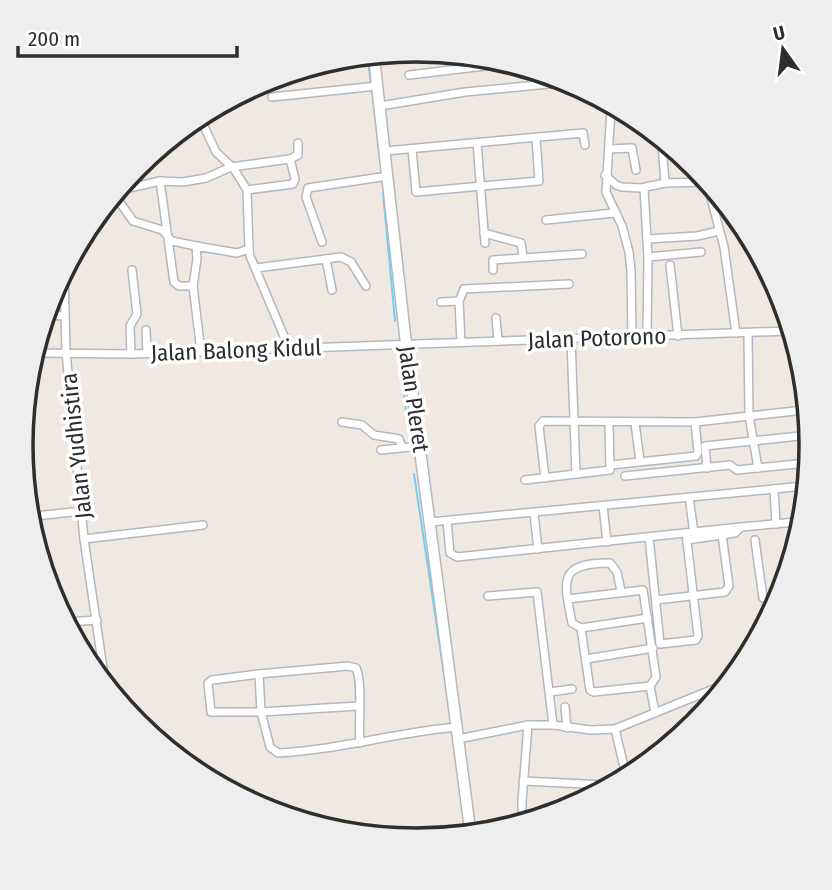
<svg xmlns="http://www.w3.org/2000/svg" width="832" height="890" font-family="'Fira Sans Condensed',sans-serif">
<rect width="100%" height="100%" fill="#efe9e1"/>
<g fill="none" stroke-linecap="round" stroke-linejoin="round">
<g stroke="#75cff0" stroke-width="2">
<path d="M368,60L371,83"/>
<path d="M372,88L380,161"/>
<path d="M383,193L395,321"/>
<path d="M399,349L406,412"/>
<path d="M414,474L451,720"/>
<path d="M456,762L459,784"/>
</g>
<g stroke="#b4b7c1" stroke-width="10">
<g id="minor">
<path d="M399,53L402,58H419L441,55"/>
<path d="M409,75L493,65"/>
<path d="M272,97L377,86"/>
<path d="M380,106L465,92L569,82"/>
<path d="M611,109L606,192L622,226L629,252L631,270L632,338"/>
<path d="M202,122L216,152L234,169L247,190L249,249"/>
<path d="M477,143L485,243"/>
<path d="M662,144L665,183"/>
<path d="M412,149L416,192L539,181L536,138"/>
<path d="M610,149L632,148L636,170"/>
<path d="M385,151L583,133L585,145"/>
<path d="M605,175L616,185L622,187L641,188L665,183L706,182"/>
<path d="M160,181L174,282L179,286H193"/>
<path d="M707,183L724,247L736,333"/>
<path d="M644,188L648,257L647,337"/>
<path d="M120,190L160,181L183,182L206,178L231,167L290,159L298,155V143"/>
<path d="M247,190L293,184L295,179L290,159"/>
<path d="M116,197L133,221L162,230L172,241L196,246"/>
<path d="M546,220L614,213"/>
<path d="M484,233L521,243L523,257"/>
<path d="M647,239L697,236L719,231"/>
<path d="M322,242L306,197L308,188L388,176"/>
<path d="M648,257L701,252"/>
<path d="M326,259L332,290"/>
<path d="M670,265L678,336"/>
<path d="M256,268L341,257L351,262L366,286"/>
<path d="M493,270V260L582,254"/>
<path d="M64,275L66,352L84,539L104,675"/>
<path d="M441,302L459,301"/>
<path d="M47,315L65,316"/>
<path d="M496,318L498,341"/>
<path d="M146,330L147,353"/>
<path d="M748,333L749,415L758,468"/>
<path d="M571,340L576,474"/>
<path d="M461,341L459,301L464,289L569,284"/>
<path d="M201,352L193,286L197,259L196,246L237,253L249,249L250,256L289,348"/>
<path d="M39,353L131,354L788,331"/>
<path d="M131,354L130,326L137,314L132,270"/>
<path d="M342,422L362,425L374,435L399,439L402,447"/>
<path d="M695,422L804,410"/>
<path d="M635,423L640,461"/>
<path d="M381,450L420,446"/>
<path d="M707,468L705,446L809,435"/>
<path d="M625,476L730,465L737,470L807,463"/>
<path d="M545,478L539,426L543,421L695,422L698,452L696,456L611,465"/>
<path d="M525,480L610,470L609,423"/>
<path d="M774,489L803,486"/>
<path d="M689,497L694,533"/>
<path d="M603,506L607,542"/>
<path d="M534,514L538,549"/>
<path d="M35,516L82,511"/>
<path d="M447,521L450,553L457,557L741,527"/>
<path d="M430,522L774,489L776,524"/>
<path d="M649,537L660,644L696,640L698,636L686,533"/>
<path d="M84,539L203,525"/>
<path d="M687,540L735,533L741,527L796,522"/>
<path d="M755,540L763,598L773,600L774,606"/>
<path d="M621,591L617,572L610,563C557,563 564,581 572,623L581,628L648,618"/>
<path d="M488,596L537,592L553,725"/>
<path d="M568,599L643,590L656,677L650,686L655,713"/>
<path d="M656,600L725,592L729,586L722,535"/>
<path d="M68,622L97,620"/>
<path d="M581,628L590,690L594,692L650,686"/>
<path d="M586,659L653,648"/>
<path d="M259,674L348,666L356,668C363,682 358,724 360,743"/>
<path d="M550,692L572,689"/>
<path d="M358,706L261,712L259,674L212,680L208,683L211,712H261L270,747L278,753C339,750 397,732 457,727"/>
<path d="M565,707L567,728"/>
<path d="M615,729L625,771"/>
<path d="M458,739L528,725H553L591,730L615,729L721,686"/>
<path d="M523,781L605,785"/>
<path d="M522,819V801L528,725"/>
</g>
</g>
<g stroke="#b4b7c1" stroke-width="13">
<path id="secondary" d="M374,58L406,344L470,829"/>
</g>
<use href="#minor" stroke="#fff" stroke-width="7"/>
<use href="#secondary" stroke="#fff" stroke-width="10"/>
</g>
<g text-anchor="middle" stroke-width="7" stroke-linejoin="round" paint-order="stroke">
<g font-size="23" fill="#2e2e2e" stroke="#fff">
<text transform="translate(597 338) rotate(-2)" y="8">Jalan Potorono</text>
<text transform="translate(236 350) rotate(-2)" y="8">Jalan Balong Kidul</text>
<text transform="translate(414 399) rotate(82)" y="8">Jalan Pleret</text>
<text transform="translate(76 446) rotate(-96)" y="8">Jalan Yudhistira</text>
</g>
</g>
<path d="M0 0H832V890H0ZM33 445a383 383 0 1 1 766 0a383 383 0 1 1-766 0Z" fill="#eee" fill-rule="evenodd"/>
<path fill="none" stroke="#2e2e2e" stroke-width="3.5" d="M33 445a383 383 0 1 1 766 0a383 383 0 1 1-766 0Z"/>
<g transform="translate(783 49) rotate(346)" stroke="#ffffff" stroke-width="5" paint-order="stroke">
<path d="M0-5L12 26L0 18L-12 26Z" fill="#2e2e2e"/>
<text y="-10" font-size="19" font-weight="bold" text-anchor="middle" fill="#2e2e2e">U</text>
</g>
<path d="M18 46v10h219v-10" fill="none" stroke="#2e2e2e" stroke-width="3.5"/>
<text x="28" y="46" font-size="21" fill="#2e2e2e" stroke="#ffffff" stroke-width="5" paint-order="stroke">200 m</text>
</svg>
